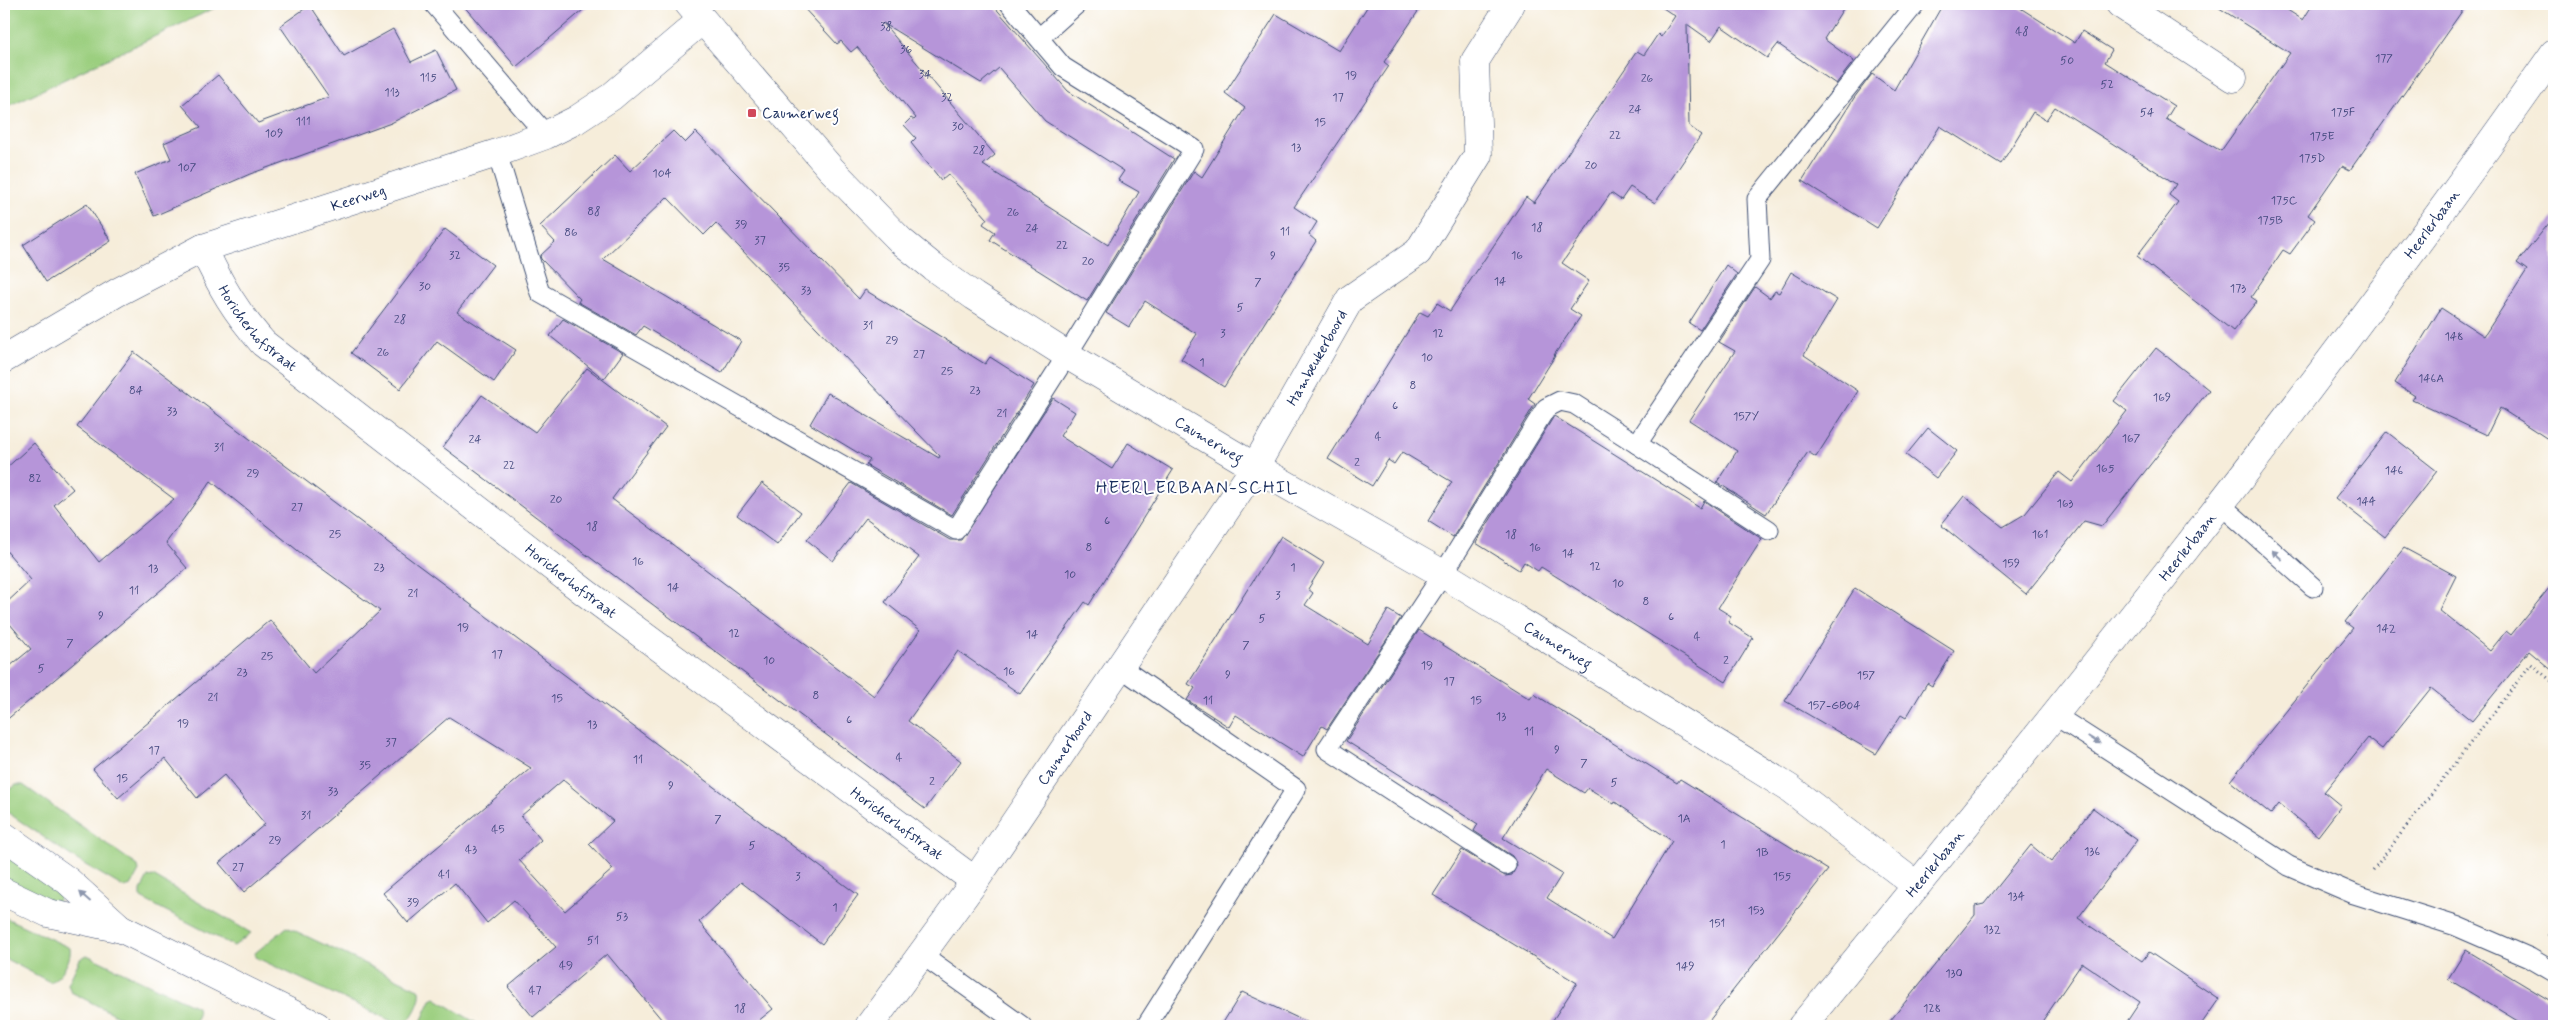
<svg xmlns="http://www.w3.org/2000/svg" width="2558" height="1030" font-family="Mynerve,sans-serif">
<rect width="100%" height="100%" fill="#fff"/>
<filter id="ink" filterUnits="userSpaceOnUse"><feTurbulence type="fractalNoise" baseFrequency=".02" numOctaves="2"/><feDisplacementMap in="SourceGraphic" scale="10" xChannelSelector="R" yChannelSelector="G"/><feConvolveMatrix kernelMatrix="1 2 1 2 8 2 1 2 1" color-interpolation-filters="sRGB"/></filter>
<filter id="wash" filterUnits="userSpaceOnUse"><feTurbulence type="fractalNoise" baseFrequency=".0096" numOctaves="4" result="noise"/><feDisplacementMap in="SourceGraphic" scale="20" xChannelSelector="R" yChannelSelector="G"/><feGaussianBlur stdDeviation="1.12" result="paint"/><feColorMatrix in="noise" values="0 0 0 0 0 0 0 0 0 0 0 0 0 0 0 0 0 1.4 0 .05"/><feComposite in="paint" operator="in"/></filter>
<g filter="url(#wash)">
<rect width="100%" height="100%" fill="#f6edda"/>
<g fill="#9bcf7f" stroke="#5b7f6e">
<path d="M4,4H223L4,108Z"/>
<path d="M16,785H23L138,866L139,871L131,886L125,888L77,860L4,810V794Z"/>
<path d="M4,857L18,859L63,892L57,903L4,883Z"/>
<path d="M153,876L251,933L234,946L141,898V890L148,877Z"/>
<path d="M4,917L70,948C72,960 61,977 50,982L4,958Z"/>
<path d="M287,927L420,990C422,1001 412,1020 402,1026L255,957V953Z"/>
<path d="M87,955L197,1007L198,1015L192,1026H137L71,992L68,984L80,959Z"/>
<path d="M435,998L481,1026H419L431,1000Z"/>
</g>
<g id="blocks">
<g fill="#b695d9" fill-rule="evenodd">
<path d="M462,4H590L516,67Z"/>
<path d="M800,4H992L1068,91L1174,159L1087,301L990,240L995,232L983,224L987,218L948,174L941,180L911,143L916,138L904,125L911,118L914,120L916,118L857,47L851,52L841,41L837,44ZM883,23L981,83L999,68L1045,121L1124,171L1118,180L1139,192L1108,245L983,165L995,155Z"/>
<path d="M1369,4H1423L1384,62L1389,66L1294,207L1317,222L1309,235L1316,241L1224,387L1181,359L1197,334L1145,301L1129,327L1106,313L1194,171L1202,177L1245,108L1225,93L1276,14L1339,51Z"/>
<path d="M1657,4H1846L1824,39L1854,61L1836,84L1778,44L1767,58L1721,26L1711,41L1687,24L1689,126L1701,135L1655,203L1630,187L1621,200L1611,193L1562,263L1589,281L1570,309L1581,316L1554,355L1555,356L1528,399L1535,404L1453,537L1428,521L1452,482L1402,452L1394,464L1388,460L1372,486L1328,459L1420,312L1428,316L1437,303L1450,311L1526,197L1534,203L1637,51L1644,55L1658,34L1661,37L1675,16Z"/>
<path d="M1943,4H2014L2075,43L2082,31L2112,50L2105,62L2174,106L2166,119L2221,151L2290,53L2213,4H2278L2303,20L2313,4H2467L2350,170L2342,166L2308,215L2315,220L2290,254L2283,250L2251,297L2257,301L2233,331L2137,256L2178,202L2169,195L2176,184L2055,107L2046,120L2033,112L2001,164L1940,126L1877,228L1802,181L1854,98L1872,74L1894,90Z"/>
<path d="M310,5L344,56L393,29L411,62L436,50L456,90L391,123L250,174L154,216L135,174L171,159L164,143L201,127L182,105L218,75L258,123L329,97L280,26Z"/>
<path d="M673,131L685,143L696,132L859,299L865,290L985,364L990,357L1034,385L952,515L866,465L870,460L810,424L828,393L939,458L940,456L716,223L704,235L667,197L603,259L741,341L722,373L643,326L636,335L578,302L580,299L541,259L540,256L555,242L540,226L615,155L630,171Z"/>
<path d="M87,204L111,241L46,282L23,245Z"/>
<path d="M2554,217V443L2500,408L2487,435L2412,400L2415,396L2395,383L2441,308L2484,336L2527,270L2517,263Z"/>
<path d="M445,229L493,265L457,312L516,350L494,382L437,341L400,389L351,353Z"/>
<path d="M1726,265L1737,274L1700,330L1689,323Z"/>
<path d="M1791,272L1837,300L1804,355L1858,391L1816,457L1808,452L1766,514L1717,482L1737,451L1689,420L1735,351L1719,342L1755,287L1770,298L1775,291L1779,293Z"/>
<path d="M563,319L623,353L604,379L550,336Z"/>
<path d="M2156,348L2209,390L2102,526L2084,521L2026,594L1941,525L1964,496L2003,527L2025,514L2059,472L2072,482L2127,411L2114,401Z"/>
<path d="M134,352L858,895L822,944L741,882L699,922L773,1009L752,1026H667L607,954L533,1017L508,987L556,947L514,900L487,923L455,883L408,923L383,893L531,768L449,717L244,892L219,863L265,824L224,775L197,798L165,758L118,798L93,769L270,620L314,673L380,611L302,554L211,481L166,543L187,568L4,722V671L31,649L4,617V605L31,580L4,548V470L34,443L73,489L54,505L99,562L174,499L77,427ZM563,780L613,821L589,844L613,869L565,911L519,860L541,840L521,816Z"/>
<path d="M587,368L666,427L612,499L874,696L920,630L885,602L919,557L866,518L833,561L807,540L851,483L950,540H961L1053,398L1075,412L1060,436L1112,469L1128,443L1173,470L1089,605L1085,602L1020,694L958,651L908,721L961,761L925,809L443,447L482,395L535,432Z"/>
<path d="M1554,416L1700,508L1704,501L1762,539L1718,608L1731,616L1728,622L1753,638L1726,682L1541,567L1538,571L1524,562L1519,570L1476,543Z"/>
<path d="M1928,428L1957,451L1936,478L1906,455Z"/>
<path d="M2387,432L2437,471L2385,537L2335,498Z"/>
<path d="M762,483L801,512L777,545L737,515Z"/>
<path d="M1281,536L1324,563L1308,589L1313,593L1305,605L1368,644L1388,610L1401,618L1327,729L1322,726L1303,757L1236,715L1229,727L1187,700L1195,688L1188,684Z"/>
<path d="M2404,548L2456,576L2439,610L2490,651L2506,631L2511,635L2554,582V672L2529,651L2472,721L2431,688L2382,749L2368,738L2324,792L2341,806L2318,836L2279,804L2271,814L2230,781L2353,628L2345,622Z"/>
<path d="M1855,588L1954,651L1932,686L1927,683L1906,718L1901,715L1876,754L1785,701Z"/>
<path d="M1419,630L1530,699L1534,694L1677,783L1680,779L1828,870L1705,1026H1549L1577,983L1433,895L1462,850L1505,876L1512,875L1517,865L1512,856L1474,831L1478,824L1346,741ZM1546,769L1584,793L1588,788L1614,804L1615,802L1672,841L1612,939L1547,898L1562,874L1503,838Z"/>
<path d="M2093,808L2137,840L2078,918L2142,961L2149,952L2219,999L2200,1026H2124L2140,1002L2082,963L2039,1026H1886L1975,915V906L1984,904L2031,845L2051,862Z"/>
<path d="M2466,950L2554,1003V1026H2526L2448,979Z"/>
<path d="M1242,992L1315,1026H1221Z"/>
</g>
</g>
</g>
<g filter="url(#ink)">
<use href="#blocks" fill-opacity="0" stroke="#3c4c71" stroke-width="1"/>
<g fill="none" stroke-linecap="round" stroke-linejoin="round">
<g stroke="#3c4c71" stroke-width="21">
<g id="lane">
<path d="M434,4L546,135"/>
<path d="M1039,38L1077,4"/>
<path d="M497,153L540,293L956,530L1067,355L1194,149L1063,67L1010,4"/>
<path d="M1637,444L1769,530"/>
<path d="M2220,504L2313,587"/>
<path d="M1120,667L1296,789L1146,1026"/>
<path d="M2053,714L2289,866L2354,894L2456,926L2530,958L2554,972"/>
<path d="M1506,865L1327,749L1443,574L1546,408L1560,401L1574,404L1637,444L1760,260L1757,199L1915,4"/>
<path d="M921,954L1022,1026"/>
</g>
</g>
<g stroke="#3c4c71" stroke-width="29">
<g id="street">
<path id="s1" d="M689,4L831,169L901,241L933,267L974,296L1067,355L1255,467L1443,574L1789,788L1916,885"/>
<path d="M2120,4L2233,78"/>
<path id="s2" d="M203,248C221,287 235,311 263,343L586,593L975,881"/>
<path id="s3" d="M4,359L118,292L203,248L497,153L546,135L576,120L611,97L702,20"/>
<path d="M4,836L68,881L120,928"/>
<path d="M4,892L48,913L122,929L317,1026"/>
<path id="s4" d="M869,1026L975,881L1255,467L1350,299L1418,252L1478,155L1475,61L1511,4"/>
</g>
</g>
<g stroke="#3c4c71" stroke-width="29">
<g id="secondary">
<path id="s5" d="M1802,1026C2062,709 2319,389 2554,53"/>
</g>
</g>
<g stroke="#3c4c71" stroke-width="3" stroke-dasharray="1 4" stroke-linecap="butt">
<path d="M2373,870L2531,664L2554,683"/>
<path d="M2548,936L2554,928"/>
</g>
<use href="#lane" stroke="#fff" stroke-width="19"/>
<use href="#street" stroke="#fff" stroke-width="28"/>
<use href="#secondary" stroke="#fff" stroke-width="28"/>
</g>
<defs><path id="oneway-solid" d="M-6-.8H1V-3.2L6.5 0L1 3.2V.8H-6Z" transform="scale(1.25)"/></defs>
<g fill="#8d97ae">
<use href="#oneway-solid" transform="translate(2277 555) rotate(-138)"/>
<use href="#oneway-solid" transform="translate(2094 740) rotate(32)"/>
<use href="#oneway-solid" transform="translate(85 897) rotate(-138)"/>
</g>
</g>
<rect fill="#d1495b" stroke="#fff" stroke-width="2" x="747" y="108" width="10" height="10" rx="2.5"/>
<g text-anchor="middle" stroke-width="4" stroke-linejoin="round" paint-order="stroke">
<g font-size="12" fill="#42487d">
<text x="886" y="30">38</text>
<text x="2022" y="35">48</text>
<text x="906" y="53">36</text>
<text x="2384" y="62">177</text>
<text x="2067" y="64">50</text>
<text x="925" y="78">34</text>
<text x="1351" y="79">19</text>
<text x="428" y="81">115</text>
<text x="1647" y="82">26</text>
<text x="2107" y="88">52</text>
<text x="392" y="96">113</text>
<text x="947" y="101">32</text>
<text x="1338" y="101">17</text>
<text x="1635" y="113">24</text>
<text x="2147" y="116">54</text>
<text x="2343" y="116">175F</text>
<text x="303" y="125">111</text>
<text x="1320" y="126">15</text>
<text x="958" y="130">30</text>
<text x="274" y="137">109</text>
<text x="1615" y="139">22</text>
<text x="2322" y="140">175E</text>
<text x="1296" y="151">13</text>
<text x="979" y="154">28</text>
<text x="2312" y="162">175D</text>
<text x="1591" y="169">20</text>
<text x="187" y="171">107</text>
<text x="662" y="177">104</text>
<text x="2284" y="204">175C</text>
<text x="594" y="215">88</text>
<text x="1013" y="216">26</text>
<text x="2270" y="224">175B</text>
<text x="741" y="228">39</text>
<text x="1537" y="231">18</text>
<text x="1032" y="232">24</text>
<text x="1285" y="235">11</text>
<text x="571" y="236">86</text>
<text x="760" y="244">37</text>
<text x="1062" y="249">22</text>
<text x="455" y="259">32</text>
<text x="1273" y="259">9</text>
<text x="1517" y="259">16</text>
<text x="1088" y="265">20</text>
<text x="784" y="271">35</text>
<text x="1500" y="285">14</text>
<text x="1258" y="286">7</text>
<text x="425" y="290">30</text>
<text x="2238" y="292">173</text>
<text x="806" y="294">33</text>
<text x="1240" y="311">5</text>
<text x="400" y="323">28</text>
<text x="868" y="329">31</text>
<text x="1223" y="337">3</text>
<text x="1438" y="337">12</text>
<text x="2454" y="340">148</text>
<text x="892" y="344">29</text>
<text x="383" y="356">26</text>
<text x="919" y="358">27</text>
<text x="1427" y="361">10</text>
<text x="1202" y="366">1</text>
<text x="947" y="375">25</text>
<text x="2431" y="382">146A</text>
<text x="1413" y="389">8</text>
<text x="136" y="394">84</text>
<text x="975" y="394">23</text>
<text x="2162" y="401">169</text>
<text x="1395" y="409">6</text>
<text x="172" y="415">33</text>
<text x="1002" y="417">21</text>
<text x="1746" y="420">157Y</text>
<text x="1378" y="440">4</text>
<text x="2131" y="442">167</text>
<text x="475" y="443">24</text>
<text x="219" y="451">31</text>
<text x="1357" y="466">2</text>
<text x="509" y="469">22</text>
<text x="2105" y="472">165</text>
<text x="2394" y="474">146</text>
<text x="253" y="477">29</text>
<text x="35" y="482">82</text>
<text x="556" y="503">20</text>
<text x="2366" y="505">144</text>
<text x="2065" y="507">163</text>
<text x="297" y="511">27</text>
<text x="1107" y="524">6</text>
<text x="592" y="530">18</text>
<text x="335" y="538">25</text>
<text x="1511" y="538">18</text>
<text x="2040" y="538">161</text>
<text x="1089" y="551">8</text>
<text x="1535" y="551">16</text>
<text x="1568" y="557">14</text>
<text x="638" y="565">16</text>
<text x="2011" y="567">159</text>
<text x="1595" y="570">12</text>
<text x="379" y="571">23</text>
<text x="1293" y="571">1</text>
<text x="153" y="572">13</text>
<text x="1070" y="578">10</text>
<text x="1618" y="587">10</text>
<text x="673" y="591">14</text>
<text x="134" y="594">11</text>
<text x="413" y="597">21</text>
<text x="1278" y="599">3</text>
<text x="1646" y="605">8</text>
<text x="101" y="619">9</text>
<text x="1671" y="620">6</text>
<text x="1262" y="622">5</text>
<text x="463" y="631">19</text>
<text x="2386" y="632">142</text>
<text x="734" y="637">12</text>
<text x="1032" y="638">14</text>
<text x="1697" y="640">4</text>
<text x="70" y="647">7</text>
<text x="1246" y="649">7</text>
<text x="497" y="658">17</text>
<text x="267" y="660">25</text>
<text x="769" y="664">10</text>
<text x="1726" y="664">2</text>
<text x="1427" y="669">19</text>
<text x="41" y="672">5</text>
<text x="1009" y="675">16</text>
<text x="242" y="676">23</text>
<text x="1228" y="678">9</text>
<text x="1866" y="679">157</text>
<text x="1449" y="685">17</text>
<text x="816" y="699">8</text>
<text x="213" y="701">21</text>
<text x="557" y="702">15</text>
<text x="1208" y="704">11</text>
<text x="1476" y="704">15</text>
<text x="1834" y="709">157-GB04</text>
<text x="1501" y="720">13</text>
<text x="849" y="723">6</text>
<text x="183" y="727">19</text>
<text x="592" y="728">13</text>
<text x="1529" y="735">11</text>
<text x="391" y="746">37</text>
<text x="1557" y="753">9</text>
<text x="154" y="754">17</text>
<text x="899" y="761">4</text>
<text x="638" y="763">11</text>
<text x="1584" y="767">7</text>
<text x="365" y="769">35</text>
<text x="122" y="782">15</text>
<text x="932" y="785">2</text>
<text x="1614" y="786">5</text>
<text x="671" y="789">9</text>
<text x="333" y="795">33</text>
<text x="306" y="819">31</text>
<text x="1684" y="822">1A</text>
<text x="718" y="823">7</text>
<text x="498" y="833">45</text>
<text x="275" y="844">29</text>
<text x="1723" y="848">1</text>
<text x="752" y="849">5</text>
<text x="471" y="853">43</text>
<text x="2092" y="855">136</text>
<text x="1762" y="856">1B</text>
<text x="238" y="871">27</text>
<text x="444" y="878">41</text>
<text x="798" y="880">3</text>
<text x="1782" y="880">155</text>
<text x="2016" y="900">134</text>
<text x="413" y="906">39</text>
<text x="835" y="911">1</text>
<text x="1756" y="914">153</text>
<text x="622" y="920">53</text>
<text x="1717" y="927">151</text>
<text x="1992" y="933">132</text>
<text x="593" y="944">51</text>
<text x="566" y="969">49</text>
<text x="1685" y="970">149</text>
<text x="1954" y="977">130</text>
<text x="535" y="994">47</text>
<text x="740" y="1012">18</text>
<text x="1932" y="1012">128</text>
</g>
<g font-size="15" fill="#1b2f5e" stroke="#fff" text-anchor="start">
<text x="762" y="118">Caumerweg</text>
</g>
<g font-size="15" fill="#1b2f5e" stroke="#fff">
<text dy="5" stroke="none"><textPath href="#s3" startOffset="391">Keerweg</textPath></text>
<text dy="5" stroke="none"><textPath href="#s5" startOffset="1020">Heerlerbaan</textPath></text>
<text dy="5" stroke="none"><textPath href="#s2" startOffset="98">Horicherhofstraat</textPath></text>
<text dy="5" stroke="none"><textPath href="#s4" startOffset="805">Hambeukerboord</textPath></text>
<text dy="5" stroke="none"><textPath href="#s1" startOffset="685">Caumerweg</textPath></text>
<text dy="5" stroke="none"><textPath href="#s5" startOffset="615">Heerlerbaan</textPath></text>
<text dy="5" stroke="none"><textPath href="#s2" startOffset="502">Horicherhofstraat</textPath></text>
<text dy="5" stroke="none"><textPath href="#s1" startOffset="1090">Caumerweg</textPath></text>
<text dy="5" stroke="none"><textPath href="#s4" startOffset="340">Caumerboord</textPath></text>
<text dy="5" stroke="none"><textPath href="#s2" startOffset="908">Horicherhofstraat</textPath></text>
<text dy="5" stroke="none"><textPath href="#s5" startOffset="210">Heerlerbaan</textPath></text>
</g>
<g font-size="18" letter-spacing="1" fill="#1b2f5e" stroke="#fff">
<text x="1197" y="493">HEERLERBAAN-SCHIL</text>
</g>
</g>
<rect width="2558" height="1030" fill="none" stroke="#fff" stroke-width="20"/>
</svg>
